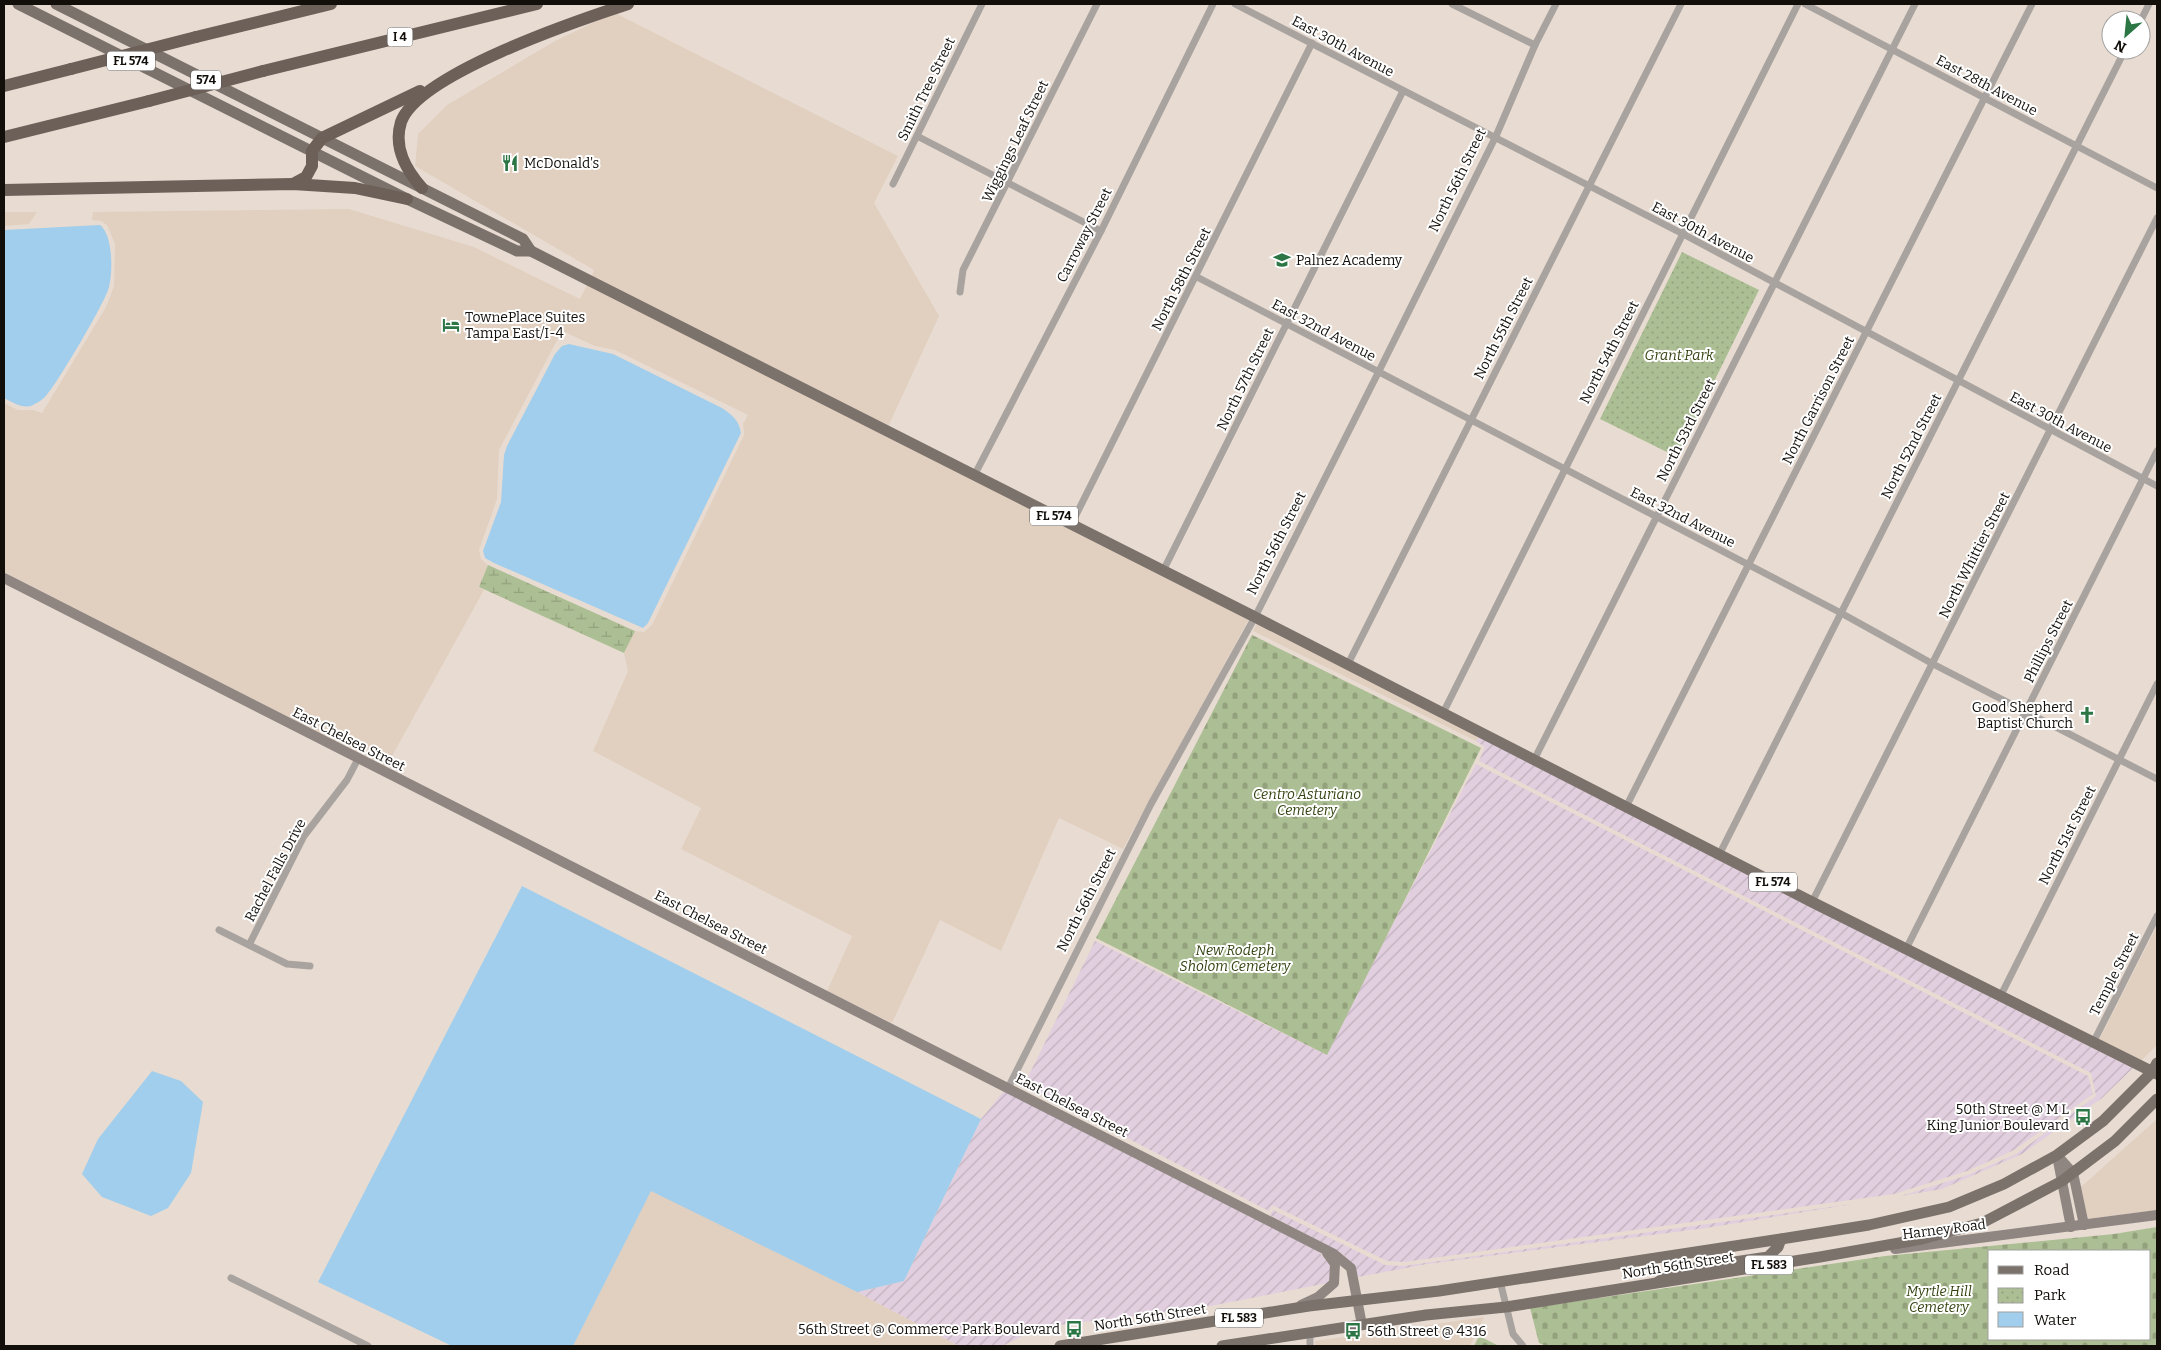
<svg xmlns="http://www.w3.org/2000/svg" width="2161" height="1350" font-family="Bitter,serif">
<defs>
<pattern id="industrial-furrows" width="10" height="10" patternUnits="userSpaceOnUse" patternTransform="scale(1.25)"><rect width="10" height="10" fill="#e1cede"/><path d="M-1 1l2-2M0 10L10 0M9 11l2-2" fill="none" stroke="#c0b0bd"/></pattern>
<pattern id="wetland-marsh" width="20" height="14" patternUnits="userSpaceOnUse" patternTransform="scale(1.25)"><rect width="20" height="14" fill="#acbe93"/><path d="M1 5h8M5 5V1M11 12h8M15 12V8" fill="none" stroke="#93a27d"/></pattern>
<pattern id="cemetery-stones" width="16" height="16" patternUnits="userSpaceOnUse" patternTransform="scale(1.25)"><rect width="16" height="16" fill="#acbe93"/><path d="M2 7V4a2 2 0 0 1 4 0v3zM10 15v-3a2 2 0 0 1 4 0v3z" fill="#93a27d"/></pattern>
<pattern id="park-dots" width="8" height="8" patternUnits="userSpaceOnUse" patternTransform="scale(1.25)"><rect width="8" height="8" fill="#acbe93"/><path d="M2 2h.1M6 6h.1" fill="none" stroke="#93a27d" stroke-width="1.8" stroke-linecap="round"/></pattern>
</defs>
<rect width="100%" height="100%" fill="#e8dcd2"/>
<g fill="#e1d0c0">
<path d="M617,14L898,156L874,203L939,316L888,427L592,276L594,270L415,166L418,134L447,105L555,41L605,17Z"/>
<path d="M349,209L474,247L580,299L587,285L1249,619L1123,849L1059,818L1001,951L940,920L892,1023L827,991L852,936L681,849L701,808L593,751L628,671L624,653L635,631L644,632L652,625L744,435L743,424L748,415L615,350L595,346L562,331L499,450L497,499L479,550L481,559L488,565L479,587L484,590L386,767L4,572V403L18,410H33L42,413L106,307L114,286L115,244L107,225L101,221L92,220L93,212Z"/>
<path d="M4,212H37L29,224L4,226Z"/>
<path d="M1257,623L1479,737L1476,741L1253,631Z"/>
<path d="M2157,926V1045L2141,1061L2099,1040Z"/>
<path d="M2157,1119V1210L2088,1219L2081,1187Z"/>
<path d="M651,1190L857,1292L959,1346H573Z"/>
<path d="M1484,1317L1470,1346H1315V1341Z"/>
</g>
<g fill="url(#industrial-furrows)">
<path d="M1479,737L1806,905L2133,1068L2102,1098L2022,1154L1942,1189L1901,1196L1968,1175L2016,1154L2096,1096L2091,1073L1479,761L1485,747L1476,741Z"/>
<path d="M1476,764L2088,1076L2093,1094L2014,1150L1967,1171L1894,1194L1404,1262L1387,1261L1272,1205L1269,1211L1024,1085L1095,941L1325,1054Z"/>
<path d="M1004,1091L1318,1251L1331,1266V1276L1328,1283L1200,1308L1042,1327L1002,1346H959L857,1292L904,1281L981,1119Z"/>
<path d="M1859,1203L1706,1228L1427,1264L1358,1277L1354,1265L1344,1255L1270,1215L1273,1210L1385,1265L1403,1266Z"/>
</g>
<path fill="url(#wetland-marsh)" d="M488,565L635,631L624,653L479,587Z"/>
<g fill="url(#cemetery-stones)" fill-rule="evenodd">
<path d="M1252,635L1481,748L1327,1055L1096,938Z"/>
<path d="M2157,1227V1346H1546L1539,1343L1530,1308L1885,1256L2114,1234ZM1990,1251H2150V1339H1990Z"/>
<path d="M1479,1336L1499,1346H1474Z"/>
</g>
<path fill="url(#park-dots)" d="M1682,252L1759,290L1677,457L1600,419Z"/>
<g fill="#a0ceec">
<path d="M100,225C113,235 113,271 109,287C106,301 56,386 45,397C42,400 37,403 33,405C24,410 12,402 4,398V230Z"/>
<path d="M569,344L613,354L722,408C732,415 739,420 741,433L648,623L643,628L494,563L485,558L483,551L501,502L504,455L507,446L555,354L562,346Z"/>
<path d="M522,886L981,1119L904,1281L857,1292L651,1191L573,1346H452L318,1282Z"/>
<path d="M152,1071L181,1081L203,1102L191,1173L168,1208L151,1216L102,1197L82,1174L98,1139Z"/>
</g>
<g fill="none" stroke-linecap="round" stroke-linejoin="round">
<g stroke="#a9a3a0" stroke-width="7">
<path d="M1235,4L1683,234L2157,486"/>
<path d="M1452,4L1535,45"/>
<path d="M1805,4L2157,188"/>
<path d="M2141,20L2149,4"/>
<path d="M917,136L1101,231"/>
<path d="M893,184L982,4"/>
<path d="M1197,277L1841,613L1933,664L2157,779"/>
<path d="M960,292L963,270L1097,4"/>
<path d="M974,476L1101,231L1213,4"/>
<path d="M1071,525L1312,43"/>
<path d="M1163,571L1403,91"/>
<path d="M1348,664L1681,4"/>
<path d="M1443,713L1798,4"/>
<path d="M1534,760L1915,4"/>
<path d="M1626,807L2032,4"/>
<path d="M1719,855L2125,50"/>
<path d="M1812,902L2157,218"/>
<path d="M219,930L287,964L310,966"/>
<path d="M249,945L304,836L347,780L358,759"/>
<path d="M1906,949L2157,451"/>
<path d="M2000,997L2157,684"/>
<path d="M2093,1043L2157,916"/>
<path d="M1008,1088L1151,804L1255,617L1378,373L1496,136L1535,45L1556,4"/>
<path d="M231,1278L368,1346"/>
<path d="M1500,1281L1513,1334L1523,1346"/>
<path d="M1310,1333V1346"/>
</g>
<g stroke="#8f8682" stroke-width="10">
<path d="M4,578L1334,1254L1351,1268L1362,1325"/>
<path d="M2057,1155L2073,1173L2084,1225"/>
<path d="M2057,1156L2071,1227"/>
<path d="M1895,1249L2157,1215"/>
<path d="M1301,1305L1318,1297L1334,1283L1335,1264L1327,1253"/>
</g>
<g stroke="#7c726c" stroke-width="11">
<path d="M18,4L407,199L517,251H531L1255,617L1812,902L2157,1074"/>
<path d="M56,4L523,239L531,251"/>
<path d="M1658,1282L1674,1271L1768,1257L1778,1247L1781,1239"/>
<path d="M1060,1346L1309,1306L1439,1291L1781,1239L1869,1225L1949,1207L2004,1184L2057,1155L2103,1121L2152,1072L2157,1063"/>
<path d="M1222,1346L1426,1315L1506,1307L1820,1257L1922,1239L1982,1223L2062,1181L2115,1141L2157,1099"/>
</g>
<g stroke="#6c6059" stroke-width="12">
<path d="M196,37L331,4"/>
<path d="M263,71L537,4"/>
<path d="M4,86L71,69"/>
<path d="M4,137L149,101"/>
<path d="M293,184L306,177L312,166V151L322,138L420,91"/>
<path d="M422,188C406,170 393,148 401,122C418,74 579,20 628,4"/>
<path d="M4,190L293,184L355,188L407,199"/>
</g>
<g stroke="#6c6059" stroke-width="12">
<path d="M71,69L196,37"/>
<path d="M149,101L263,71"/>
</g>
</g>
<defs>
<g id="restaurant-bare" transform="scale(1.35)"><path d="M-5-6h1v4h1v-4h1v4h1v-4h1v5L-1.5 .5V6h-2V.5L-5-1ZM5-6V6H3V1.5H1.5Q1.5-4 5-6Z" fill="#2b7644" stroke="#fff" stroke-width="2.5" paint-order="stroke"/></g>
<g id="school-bare" transform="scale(1.35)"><path d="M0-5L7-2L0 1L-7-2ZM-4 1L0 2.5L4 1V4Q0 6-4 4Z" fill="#2b7644" stroke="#fff" stroke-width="2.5" paint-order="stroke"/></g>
<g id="hotel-bare" transform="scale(1.35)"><path d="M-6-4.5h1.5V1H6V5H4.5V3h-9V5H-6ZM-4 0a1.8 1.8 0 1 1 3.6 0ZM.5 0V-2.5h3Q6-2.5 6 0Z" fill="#2b7644" stroke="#fff" stroke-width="2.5" paint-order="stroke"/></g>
<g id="church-bare" transform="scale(1.35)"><path d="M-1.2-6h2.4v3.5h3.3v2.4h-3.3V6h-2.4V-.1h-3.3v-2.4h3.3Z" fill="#2b7644" stroke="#fff" stroke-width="2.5" paint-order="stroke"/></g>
<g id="bus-bare" transform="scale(1.35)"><path d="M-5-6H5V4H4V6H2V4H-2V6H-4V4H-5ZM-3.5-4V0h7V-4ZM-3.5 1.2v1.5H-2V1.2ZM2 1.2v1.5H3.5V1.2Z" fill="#2b7644" stroke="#fff" stroke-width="2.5" paint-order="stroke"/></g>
</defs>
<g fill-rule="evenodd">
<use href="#restaurant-bare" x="510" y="163"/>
<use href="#school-bare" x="1282" y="260"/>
<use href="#hotel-bare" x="451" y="325"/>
<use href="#church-bare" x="2087" y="715"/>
<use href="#bus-bare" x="2083" y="1117"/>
<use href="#bus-bare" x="1074" y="1329"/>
<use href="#bus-bare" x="1353" y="1331"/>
</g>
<g text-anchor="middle" stroke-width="4" stroke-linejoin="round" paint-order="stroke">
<g fill="#fff" stroke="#595754" stroke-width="1">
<rect x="387.5" y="27.5" width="25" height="19" rx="4"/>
<rect x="107" y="51.5" width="48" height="19" rx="4"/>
<rect x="191" y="70.5" width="30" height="19" rx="4"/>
<rect x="1030" y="506.5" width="48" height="19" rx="4"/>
<rect x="1749" y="872.5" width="48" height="19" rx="4"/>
<rect x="1745" y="1255.5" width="48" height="19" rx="4"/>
<rect x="1215" y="1308.5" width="48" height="19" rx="4"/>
</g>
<g font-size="12" font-weight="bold" fill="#120f0b">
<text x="400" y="41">I 4</text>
<text x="131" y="65">FL 574</text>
<text x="206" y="84">574</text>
<text x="1054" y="520">FL 574</text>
<text x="1773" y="886">FL 574</text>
<text x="1769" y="1269">FL 583</text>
<text x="1239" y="1322">FL 583</text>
</g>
<g font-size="14" fill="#120f0b" stroke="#fff">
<text transform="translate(1343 46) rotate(28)" y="5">East 30th Avenue</text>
<text transform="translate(1987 85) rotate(28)" y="5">East 28th Avenue</text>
<text transform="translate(926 89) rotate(-64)" y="5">Smith Tree Street</text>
<text transform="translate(1015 141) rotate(-64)" y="5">Wiggings Leaf Street</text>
<text transform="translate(1457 180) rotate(-64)" y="5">North 56th Street</text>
<text transform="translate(1703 232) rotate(28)" y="5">East 30th Avenue</text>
<text transform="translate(1084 235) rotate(-63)" y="5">Carroway Street</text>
<text transform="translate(1181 279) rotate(-63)" y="5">North 58th Street</text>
<text transform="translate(1503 328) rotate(-63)" y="5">North 55th Street</text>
<text transform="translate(1324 330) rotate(28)" y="5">East 32nd Avenue</text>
<text transform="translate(1609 352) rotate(-63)" y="5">North 54th Street</text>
<text transform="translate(1245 379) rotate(-64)" y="5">North 57th Street</text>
<text transform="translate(1818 400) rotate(-63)" y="5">North Garrison Street</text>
<text transform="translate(2061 422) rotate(28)" y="5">East 30th Avenue</text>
<text transform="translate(1686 430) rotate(-63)" y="5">North 53rd Street</text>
<text transform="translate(1911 446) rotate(-63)" y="5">North 52nd Street</text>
<text transform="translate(1683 517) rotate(27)" y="5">East 32nd Avenue</text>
<text transform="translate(1276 543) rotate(-63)" y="5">North 56th Street</text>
<text transform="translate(1974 555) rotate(-63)" y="5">North Whittier Street</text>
<text transform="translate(2048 641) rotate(-63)" y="5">Phillips Street</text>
<text transform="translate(349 739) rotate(27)" y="5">East Chelsea Street</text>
<text transform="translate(2067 835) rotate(-63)" y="5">North 51st Street</text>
<text transform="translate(275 870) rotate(-62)" y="5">Rachel Falls Drive</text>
<text transform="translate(1086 900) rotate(-63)" y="5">North 56th Street</text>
<text transform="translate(711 922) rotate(27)" y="5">East Chelsea Street</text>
<text transform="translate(2114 974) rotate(-63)" y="5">Temple Street</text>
<text transform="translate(1072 1105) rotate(27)" y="5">East Chelsea Street</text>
<text transform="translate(1944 1229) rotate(-7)" y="5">Harney Road</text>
<text transform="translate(1678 1265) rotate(-9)" y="5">North 56th Street</text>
<text transform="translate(1150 1317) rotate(-9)" y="5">North 56th Street</text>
</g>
<g font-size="14" fill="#120f0b" stroke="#fff" text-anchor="start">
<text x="524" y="168">McDonald's</text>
<text x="1296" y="265">Palnez Academy</text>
<text x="465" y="322">TownePlace Suites<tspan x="465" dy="16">Tampa East/I-4</tspan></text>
<text x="2073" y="712" text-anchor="end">Good Shepherd<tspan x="2073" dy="16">Baptist Church</tspan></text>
<text x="2069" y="1114" text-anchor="end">50th Street @ M L<tspan x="2069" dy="16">King Junior Boulevard</tspan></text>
<text x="1060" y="1334" text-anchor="end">56th Street @ Commerce Park Boulevard</text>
<text x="1367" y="1336">56th Street @ 4316</text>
</g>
<g font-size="14" font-style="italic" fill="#334311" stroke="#fff">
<text x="1679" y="360">Grant Park</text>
<text x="1307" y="799">Centro Asturiano<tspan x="1307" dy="16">Cemetery</tspan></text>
<text x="1235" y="955">New Rodeph<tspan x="1235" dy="16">Sholom Cemetery</tspan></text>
<text x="1939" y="1296">Myrtle Hill<tspan x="1939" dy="16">Cemetery</tspan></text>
</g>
</g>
<rect width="2161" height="1350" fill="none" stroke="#120f0b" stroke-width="10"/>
<rect x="1988" y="1250" width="162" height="90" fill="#ffffff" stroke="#a09f9d"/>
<rect x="1998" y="1266" width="25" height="8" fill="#7c726c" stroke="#a09f9d"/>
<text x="2034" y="1275" font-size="15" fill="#120f0b">Road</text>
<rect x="1998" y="1288" width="25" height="15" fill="url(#park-dots)" stroke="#a09f9d"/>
<text x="2034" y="1300" font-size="15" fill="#120f0b">Park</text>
<rect x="1998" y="1312" width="25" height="15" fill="#a0ceec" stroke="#a09f9d"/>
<text x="2034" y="1325" font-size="15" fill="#120f0b">Water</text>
<g transform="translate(2126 35) rotate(207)"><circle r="24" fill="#ffffff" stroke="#a09f9d"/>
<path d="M0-4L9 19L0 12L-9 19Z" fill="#2b7644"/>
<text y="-8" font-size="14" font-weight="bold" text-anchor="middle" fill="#120f0b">N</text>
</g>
</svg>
